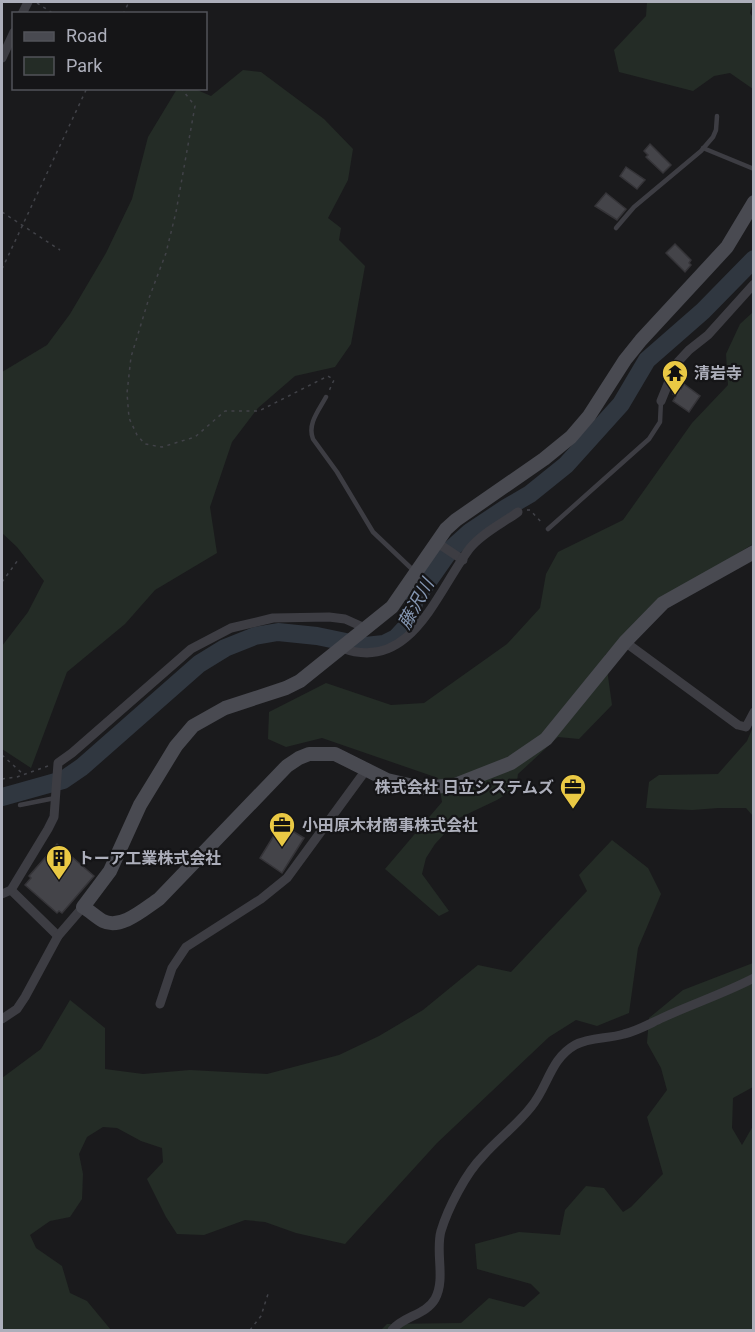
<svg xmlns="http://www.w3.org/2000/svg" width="755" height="1332" font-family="Roboto,'Noto Sans JP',sans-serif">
<rect width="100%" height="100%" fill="#1a1a1c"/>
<g fill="#242c26">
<path d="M647,2H753L750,13L754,19L753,89L730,73L714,76L693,91L619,72L614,50L646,16Z"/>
<path d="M243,70L261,72L324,119L353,149L348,180L328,218L341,228L339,240L365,266L351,344L335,367L295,376L258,408L232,442L210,507L217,553L155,590L125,624L67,672L31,768L2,749V646L28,612L44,581L17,547L2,533V372L47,345L70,314L106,253L132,199L148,137L177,89H195L211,96Z"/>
<path d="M753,312V544L651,607L605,655L612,705L579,739L558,737L518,774L516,788L497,800L459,818L435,844L426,858L422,874L449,911L439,916L385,869L442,802L438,778L322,738L286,747L268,739L269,712L326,683L391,705L424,703L507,644L540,608L546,574L558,552L623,520L692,423L728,385L726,354L740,324Z"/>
<path d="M753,727V816L746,808H718L692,810L646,808L649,782L659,775L718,774L747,741Z"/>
<path d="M612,840L648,868L661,894L638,948L629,1013L597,1026L576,1020L549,1037L437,1143L345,1244L296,1233L265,1222L245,1220L204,1235L177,1234L166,1217L147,1179L163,1162L162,1148L141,1141L117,1128L103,1127L87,1137L79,1154L83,1174L82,1199L70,1217L50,1221L30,1235L36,1248L62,1266L70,1293L87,1301L111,1330H2V1078L41,1049L70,1000L105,1028V1069L143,1074L190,1070L267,1074L339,1055L379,1036L423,1010L478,965L511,972L587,891L579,875Z"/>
<path d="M753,963V1087L733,1098L732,1128L742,1145L753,1126V1330H381L387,1324L461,1323L489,1298L524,1307L540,1293L531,1284L477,1269L475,1244L519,1232L560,1235L565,1210L586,1186L604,1188L623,1212L631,1207L663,1174L647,1117L667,1090L661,1068L647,1043L649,1018L683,990Z"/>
</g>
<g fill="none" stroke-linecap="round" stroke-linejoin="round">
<path stroke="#303740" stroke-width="18" d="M2,797L63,780L82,767L199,664L225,648L255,636L278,632L317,636L365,646L384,644L396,638L408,625L415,600L450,550L470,532L506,508L530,494L566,465L621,404L647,360L703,311L754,259"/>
</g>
<g fill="#444449" stroke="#353438" stroke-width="1.5">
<path d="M650,144L671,165L663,173L646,157L648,155L644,151Z"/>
<path d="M626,167L645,180L637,189L620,176Z"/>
<path d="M606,193L626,209L617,220L595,206Z"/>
<path d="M675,244L691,260L689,263L691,265L685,272L666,253Z"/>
<path d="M684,384L700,396L689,412L673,401L676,396L673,394L678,387L681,389Z"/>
<path d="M281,824L304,838L282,873L260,858Z"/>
<path d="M57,844L94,876L62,913L59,911L57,913L25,885L31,878L29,876Z"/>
</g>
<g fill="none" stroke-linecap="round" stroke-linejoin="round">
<g stroke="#414248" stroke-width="1.5" stroke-dasharray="3 4.5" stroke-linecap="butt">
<path d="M37,3L54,14"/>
<path d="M123,14L129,2"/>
<path d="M181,88L195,106L176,212L166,253L149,298L131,357L127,393L129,418L137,435L145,444L162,447L195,437L225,411H259L328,376L334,380L329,391"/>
<path d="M2,212L60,250"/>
<path d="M2,269L87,88"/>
<path d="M527,510H530L543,524"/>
<path d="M2,582L18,560"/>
<path d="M2,755L23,774"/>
<path d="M2,779L17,777L48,766"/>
<path d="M250,1330L261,1316L268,1294"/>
</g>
<g stroke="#3d3d43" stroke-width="4.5">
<path d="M703,148L754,169"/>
<path d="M616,228L634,207L701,151L713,137L716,130L717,116"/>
<path d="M326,397C319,410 307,424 313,439L337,472L373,532L414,571"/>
<path d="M548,529L649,439L660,422L661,401"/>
<path d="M20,805L55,798"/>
</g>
<g stroke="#3d3d43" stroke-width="9">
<path d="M22,14L28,2"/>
<path d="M2,58L14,32"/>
<path d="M661,401L676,364L689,350L708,335L754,284"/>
<path d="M436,542L463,560"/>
<path d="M625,642L738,725L746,727L754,712"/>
<path d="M342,648C411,674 437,591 470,548C482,533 503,523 518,512"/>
<path d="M11,890L58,936"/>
<path d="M2,894L11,890L48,829L54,817L58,763L72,753L191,649L231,628L273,618L329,617L345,619L365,628"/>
<path d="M160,1004L172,968L186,947L261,899L287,878L366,770"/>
<path d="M2,1019L17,1009L25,997L58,936L83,907"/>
<path d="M392,1330C403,1316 426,1315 435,1299C446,1279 435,1252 441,1231C448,1208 466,1173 483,1156C498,1139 517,1125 531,1107C548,1087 550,1059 575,1045C590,1037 608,1039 624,1034C637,1031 649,1024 662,1018C692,1004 723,994 754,978"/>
</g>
<path stroke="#494a51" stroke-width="14" d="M754,202L727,247L641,340L625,360L589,416L571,437L544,459L456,520L446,529L392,607L300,681L286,688L225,708L193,726L176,746L140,805L110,871L83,907C90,911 96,917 103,921C121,930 144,909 159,899L287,766L299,758L309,754H335L387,780L422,788L455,785L511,763L546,739L625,642L663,603L754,552"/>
</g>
<defs>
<g id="temple-pin" transform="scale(1.35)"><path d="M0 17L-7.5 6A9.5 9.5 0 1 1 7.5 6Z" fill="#eac944" stroke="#151517"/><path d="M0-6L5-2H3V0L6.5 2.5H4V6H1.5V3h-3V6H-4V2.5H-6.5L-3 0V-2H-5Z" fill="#111"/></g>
<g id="office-pin" transform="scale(1.35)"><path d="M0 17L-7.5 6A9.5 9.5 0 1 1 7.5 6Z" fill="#eac944" stroke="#151517"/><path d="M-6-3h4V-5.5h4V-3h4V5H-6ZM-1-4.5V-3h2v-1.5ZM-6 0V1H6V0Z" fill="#111"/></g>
<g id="building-pin" transform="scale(1.35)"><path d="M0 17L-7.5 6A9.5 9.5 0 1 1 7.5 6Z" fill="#eac944" stroke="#151517"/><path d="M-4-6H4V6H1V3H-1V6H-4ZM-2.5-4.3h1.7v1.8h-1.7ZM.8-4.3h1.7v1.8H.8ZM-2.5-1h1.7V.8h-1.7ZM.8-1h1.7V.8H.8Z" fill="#111"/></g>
</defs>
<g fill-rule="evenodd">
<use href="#temple-pin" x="675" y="373"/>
<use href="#office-pin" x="573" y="787"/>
<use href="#office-pin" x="282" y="825"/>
<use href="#building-pin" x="59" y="858"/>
</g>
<g text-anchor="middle" stroke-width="4.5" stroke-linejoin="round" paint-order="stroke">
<g font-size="16" font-weight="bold" fill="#adafbb" stroke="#151517" text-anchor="start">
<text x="694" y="379">清岩寺</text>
<text x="554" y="793" text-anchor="end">株式会社 日立システムズ</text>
<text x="302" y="831">小田原木材商事株式会社</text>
<text x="78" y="864">トーア工業株式会社</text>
</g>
<g font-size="18" font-style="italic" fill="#8698b4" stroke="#151517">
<text transform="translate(416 604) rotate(-61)" y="6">藤沢川</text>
</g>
</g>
<rect width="755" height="1332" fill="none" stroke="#adafbb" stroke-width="6"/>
<rect x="12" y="12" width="195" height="78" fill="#151517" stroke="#525359" stroke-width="1.5"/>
<rect x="24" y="32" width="30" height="9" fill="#494a51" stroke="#525359" stroke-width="1.5"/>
<text x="66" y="42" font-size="18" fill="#adafbb">Road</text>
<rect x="24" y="57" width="30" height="18" fill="#242c26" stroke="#525359" stroke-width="1.5"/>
<text x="66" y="72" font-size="18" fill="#adafbb">Park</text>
</svg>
